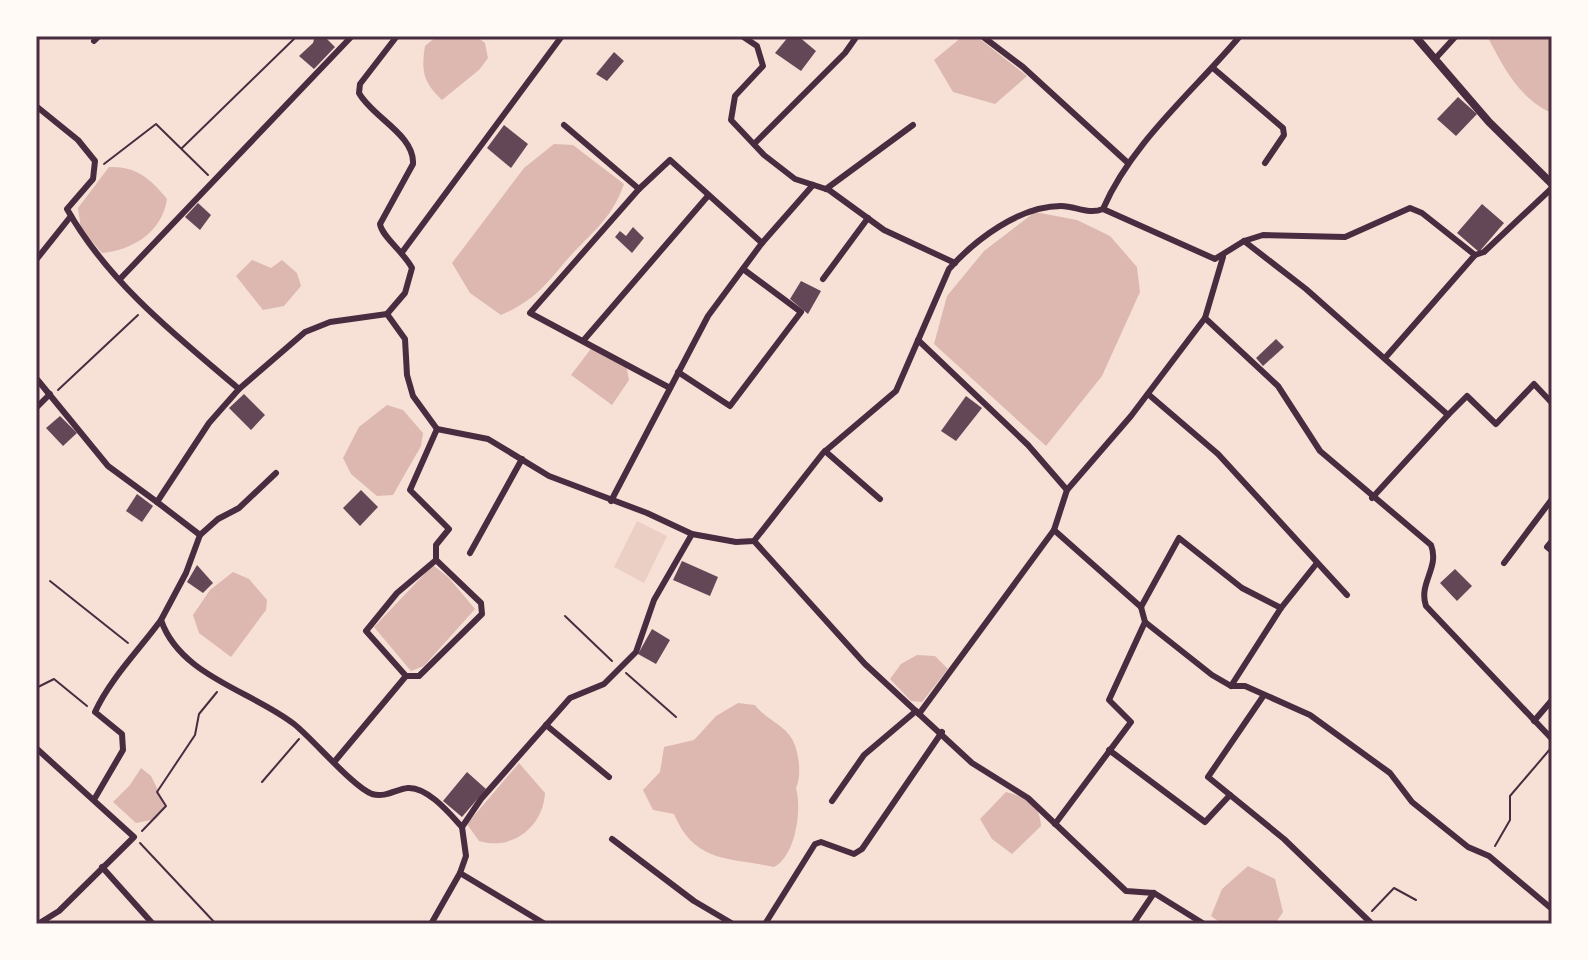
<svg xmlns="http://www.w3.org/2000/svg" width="1588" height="960" font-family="'Asap Condensed',sans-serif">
<rect width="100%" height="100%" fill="#f7e1d7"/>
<path fill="#ebcfc5" d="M637,521L667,536L644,583L614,567Z"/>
<g fill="#dcb8b0">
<path d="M437,36H476L485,43L488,58L479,70L442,100C423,82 421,71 425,46Z"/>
<path d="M963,36H976L1027,76L995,104L953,92L934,60Z"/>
<path d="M1487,36H1552V113C1519,99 1503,66 1487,36Z"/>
<path d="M554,144L573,145L624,184C613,216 595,230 572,254C547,282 538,299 501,315L470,293L452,263L524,168Z"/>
<path d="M109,167C136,166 151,179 167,199C162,232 133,250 102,253L81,229L78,208Z"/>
<path d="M1035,212L1077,220L1110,236L1137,267L1140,292L1102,376L1046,446L934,344L947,296L984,251Z"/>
<path d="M252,260L271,268L282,260L297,273L301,286L284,306L263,310L236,276Z"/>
<path d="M593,346L626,365L629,380L612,405L571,375Z"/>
<path d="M387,405L403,410L423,433L421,446L393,495L377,496L351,474L343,458L359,427Z"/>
<path d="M433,565L449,578L475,609L424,666L411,671L374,627Z"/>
<path d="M233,572L249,579L267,600L266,610L231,657L199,633L193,615L210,590Z"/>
<path d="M917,655L935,656L948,669L922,702L911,701L890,679L901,664Z"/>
<path d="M738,703L755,705C764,718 784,725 792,739C799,751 802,776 796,788C802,809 796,856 774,867C729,857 695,864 674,814L653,810L643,790L660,772L664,747L694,740L716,716Z"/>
<path d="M519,763L545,793C543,827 512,851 479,841L467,824Z"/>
<path d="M141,768L151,776L166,806L156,819L136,823L113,802L130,785Z"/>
<path d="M1006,792C1027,798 1039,803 1041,826L1012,854L992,839L980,819Z"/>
<path d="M1248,866L1275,879L1283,912L1275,924H1222L1211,916L1222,889Z"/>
</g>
<g fill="#644757">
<path d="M315,36H324L335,47L314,69L299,56L313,43Z"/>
<path d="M789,36H798L816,51L801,71L775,53Z"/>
<path d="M614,52L624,61L607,81L596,74Z"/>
<path d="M1458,97L1477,114L1456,136L1437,119Z"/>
<path d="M504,125L528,144L511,168L487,148Z"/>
<path d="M198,203L211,215L200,230L185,217Z"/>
<path d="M1482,204L1504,223L1479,252L1457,233Z"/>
<path d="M633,227L644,238L632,253L615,237L620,231L626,236Z"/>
<path d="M801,281L821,291L808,314L790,299Z"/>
<path d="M1276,339L1284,347L1263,366L1256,358Z"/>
<path d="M244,394L265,415L251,430L229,408Z"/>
<path d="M966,396L982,408L956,441L941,431Z"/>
<path d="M60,416L77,433L63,446L46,428Z"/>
<path d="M361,490L378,507L360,526L343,508Z"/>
<path d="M137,494L153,506L142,522L126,511Z"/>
<path d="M682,561L718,577L710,596L673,580Z"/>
<path d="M197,565L213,583L203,593L187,582Z"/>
<path d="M1455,569L1472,586L1457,601L1440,583Z"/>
<path d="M652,629L670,640L656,664L638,654Z"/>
<path d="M467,772L486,789L462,817L443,801Z"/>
</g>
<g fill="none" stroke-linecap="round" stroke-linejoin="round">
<g stroke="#4a2c40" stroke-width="2">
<path d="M182,148L297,36"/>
<path d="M104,164L156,124L208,175"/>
<path d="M58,390L138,315"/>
<path d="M50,581L128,643"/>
<path d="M565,616L612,661"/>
<path d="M626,673L676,717"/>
<path d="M36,688L54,679L87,706"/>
<path d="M262,782L299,739"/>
<path d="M142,831L166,806L157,792L195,735L199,714L217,692"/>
<path d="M140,843L216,924"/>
<path d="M1495,846L1510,820V796L1551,748"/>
<path d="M1372,911L1394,888L1416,900"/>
</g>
<g stroke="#4a2c40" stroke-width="6">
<path d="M397,36L360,84L359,93C372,117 415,135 413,164L380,224C382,237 403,251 412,268L405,293L387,314L405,339L407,375L413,396L437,429L488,439L549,476L647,513L692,534"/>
<path d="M742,36L757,46L763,66L735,96L731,120L764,155L795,179L829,190L884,230L955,263"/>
<path d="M982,36L1023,67L1128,163"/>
<path d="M94,41L99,36"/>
<path d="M1435,59L1456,36"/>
<path d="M1213,68L1283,128L1284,135L1265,163"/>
<path d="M36,106L78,140L95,161L93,179L67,209C108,282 176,336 239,389L209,423L157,502L200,535L186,573L161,620C180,676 252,691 294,724C313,739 353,787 372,794C386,798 396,789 408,788C428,787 450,814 462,827L466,856L460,873L545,924"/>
<path d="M564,125L639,189"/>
<path d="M754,144L845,53L857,36"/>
<path d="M826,189L913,125"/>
<path d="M1103,209L1215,259L1244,241L1263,235L1345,237L1410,208L1422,213L1475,255L1484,252L1552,188"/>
<path d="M1244,241L1306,289L1448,415L1372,498"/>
<path d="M403,251L562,36"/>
<path d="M1223,257L1205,318L1278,386L1320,451L1431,545C1440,568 1418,583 1426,606L1552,739"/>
<path d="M36,260L71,216"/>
<path d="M120,279L352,36"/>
<path d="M823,279L868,218"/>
<path d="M918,340L1028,445L1067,490"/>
<path d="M583,341L707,197"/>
<path d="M1385,358L1475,255"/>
<path d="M678,372L730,406L801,312L743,269"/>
<path d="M36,378L108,466L157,502"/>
<path d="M670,388L530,313L639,189L670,160L762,243"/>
<path d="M239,389L305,332L330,322L387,314"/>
<path d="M1148,394L1218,454L1347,595"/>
<path d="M36,408L50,394"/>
<path d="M1448,415L1467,396L1496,424L1534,384L1552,403"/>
<path d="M825,451L880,499"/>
<path d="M611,501L708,316L762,243L813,185"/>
<path d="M1054,530L1141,607L1145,622L1212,675L1231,686H1245L1310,715L1390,773L1412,802L1468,847L1489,856L1552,909"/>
<path d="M200,535L218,519L239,508L276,473"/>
<path d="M754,541L865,664L919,714L1054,530L1067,490L1131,416L1205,318"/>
<path d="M1552,541L1547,547L1552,551"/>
<path d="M470,553L522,459"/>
<path d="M436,560V545L449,529L410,490L437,429"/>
<path d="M1504,563L1552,499"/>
<path d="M1141,607L1179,538L1242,588L1281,608L1231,686"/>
<path d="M1281,608L1317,563"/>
<path d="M1264,695L1208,777L1284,839L1372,924"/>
<path d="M919,714L972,763L1028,798L1126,891L1154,893L1204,924"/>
<path d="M1534,721L1552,700"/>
<path d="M546,725L609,777"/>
<path d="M36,748L134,837L59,911L38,924"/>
<path d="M1109,750L1205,822L1230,795"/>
<path d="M335,761L406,676H419L482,614L481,603L436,560L397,593L366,631L406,676"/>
<path d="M95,798L123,750L122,734L95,712C110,679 139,650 161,620"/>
<path d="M832,801L864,755L916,711"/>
<path d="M1055,824L1131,722L1109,700L1145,622"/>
<path d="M462,827L481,799L570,698L604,684L636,652L654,600L692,534L736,542L754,541L823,453L896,391L949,269C975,240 1019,206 1061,206C1076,206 1088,215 1103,209C1132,142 1194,91 1240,36"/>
<path d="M612,839L694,901L733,924"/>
<path d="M102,867L153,924"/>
<path d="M431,924L460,873"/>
<path d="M765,924L815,844L821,842L854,854L862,849L942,732"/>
<path d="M1133,924L1154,893"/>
</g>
<path stroke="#4a2c40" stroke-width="8" d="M1415,36L1489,122L1552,184"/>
</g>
<rect width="1588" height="960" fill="none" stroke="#fffaf5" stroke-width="76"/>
<rect x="38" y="38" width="1512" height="884" fill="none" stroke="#4a2c40" stroke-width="3"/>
</svg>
